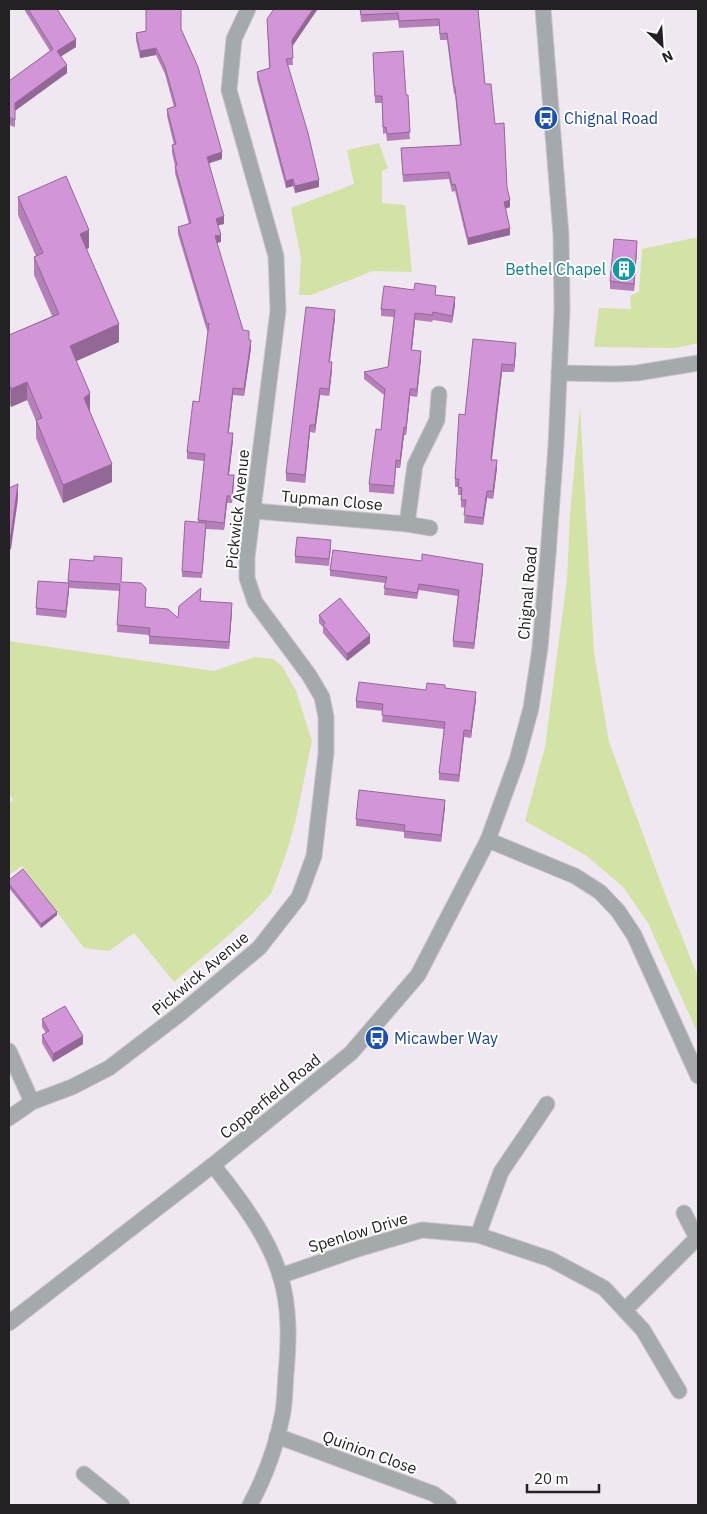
<svg xmlns="http://www.w3.org/2000/svg" width="707" height="1514" font-family="'IBM Plex Sans',sans-serif">
<rect width="100%" height="100%" fill="#f0e8f1"/>
<g fill="#d3e3a5">
<path d="M379,143L388,168L382,171V203L405,205L412,272L373,271L311,295H299L301,258L291,208L354,184L347,150Z"/>
<path d="M698,237V343L676,348L594,347L599,308L631,309L630,296L639,292L642,249Z"/>
<path d="M580,407L594,653L609,742L665,894L698,977V1034L648,923L624,888L587,856L525,821L545,747L567,579L570,514Z"/>
<path d="M9,641L214,671L255,657L273,659L282,666L296,691L312,741L296,819L287,851L271,894L251,915L220,943L192,966L174,982L134,933L109,951L84,948L22,866L9,875V803L13,800L9,793Z"/>
</g>
<g fill="none" stroke-linecap="round" stroke-linejoin="round">
<g stroke="#cbc4cc" stroke-width="17">
<g id="minor">
<path d="M253,511L407,524L430,528"/>
<path d="M407,524L415,465L437,420L439,394"/>
<path d="M9,1051L32,1102"/>
<path d="M9,1118L32,1102L72,1087L109,1068L181,1013L259,948L299,897L314,856L326,753V717L322,697L309,675L255,602L247,578V557L278,311L276,256L229,90L234,39L248,9"/>
<path d="M213,1165C239,1198 267,1234 280,1275C290,1307 289,1341 286,1374C285,1386 285,1399 283,1412C277,1444 265,1477 250,1505"/>
<path d="M478,1235L501,1172L547,1104"/>
<path d="M280,1276L361,1248L422,1230L478,1235L550,1259L604,1288L643,1330L679,1391"/>
<path d="M625,1310L697,1238L684,1213"/>
<path d="M9,1323L213,1165L351,1053L418,975L488,840"/>
<path d="M277,1436L434,1494L449,1505"/>
<path d="M84,1474L122,1505"/>
</g>
</g>
<g stroke="#cbc4cc" stroke-width="17">
<g id="tertiary">
<path d="M543,9L561,235L562,310L556,445L548,555L540,648L531,708L517,760L488,840L575,876L600,892L618,911L634,935L698,1076"/>
<path d="M559,373L615,374L637,373L698,363"/>
</g>
</g>
<use href="#minor" stroke="#a4aaab" stroke-width="15"/>
<use href="#tertiary" stroke="#a4aaab" stroke-width="15"/>
</g>
<g fill="#b580b9">
<path d="M25,9H57L76,47L61,56L67,73L15,110V127L9,125V81L50,51L25,11Z"/>
<path d="M317,9V10L292,46L293,65H288L319,187L295,193L293,186L286,188L257,79V72L269,68L267,19Z"/>
<path d="M360,9H478L485,84L495,124L510,207L505,209L510,235L468,245L455,191L452,192L449,179L403,182L401,148L460,145L455,94H454L447,40H440L439,26L399,28L398,20L361,22Z"/>
<path d="M181,29L222,159L209,163L224,224L218,225L221,242L217,243L243,330L249,340L251,348L244,396L233,395L228,433L233,440L229,475L234,482L232,503H227L224,530L206,529L202,578L182,577V571L198,522L204,461L187,459V452L199,402L208,331H207L178,234V227L189,224L175,173V166L172,153V145H174L167,116V109L174,107L165,74L156,55L140,58L136,40V33L146,31Z"/>
<path d="M373,53L406,95L410,139L387,141L386,133L383,134L382,103H375Z"/>
<path d="M18,197L89,248L86,249L119,342L76,361L90,411L89,412L112,482L63,503L36,438V421L27,400L11,407L9,402V335L52,316L34,275V257L36,256L18,215Z"/>
<path d="M637,249L634,291L610,289V281Z"/>
<path d="M436,295L455,305L452,323L433,320L432,322L415,320L412,350L421,358L417,397L410,396L406,435H404L400,468H396L394,494L369,492V484L381,430L384,395L364,379V372L388,367L394,317L381,316V309Z"/>
<path d="M335,318L329,362L332,370L329,396L320,395L315,433L310,432L305,483L286,481V473Z"/>
<path d="M473,339L516,351L514,372H502L492,460L497,468L493,499L487,498L483,525L464,523L465,508L461,507V495H458V487H455V479L465,415Z"/>
<path d="M331,547L329,566L295,563V556Z"/>
<path d="M70,559L122,565L121,582L146,595L145,607L178,618L201,595L200,601L232,611L229,649L149,644V635L117,632L120,591L69,588L66,618L36,615V608L68,583Z"/>
<path d="M330,570H483L474,649L453,647V641L458,596L419,590L417,599L384,595L385,583L330,576Z"/>
<path d="M319,615L370,643L347,661L323,633V627L319,623Z"/>
<path d="M445,688L476,699L471,738L464,737L459,782L439,780V773L444,729L382,722L383,711L356,708V701L426,690Z"/>
<path d="M445,807L441,842L404,838V832L356,826V819Z"/>
<path d="M9,880L57,915L41,928L9,888Z"/>
<path d="M42,1019L83,1044L53,1062L42,1043V1035L46,1033L42,1027Z"/>
</g>
<g fill="#936896">
<path d="M313,9H317V10L292,47V40Z"/>
<path d="M76,39V47L57,59V51Z"/>
<path d="M156,48V55L140,58V51Z"/>
<path d="M67,65V73L15,111V103Z"/>
<path d="M222,152V159L207,164V157Z"/>
<path d="M293,179V186L286,188V181Z"/>
<path d="M319,180V187L295,193V186Z"/>
<path d="M510,200V207L504,209V202Z"/>
<path d="M224,216V224L216,226V219Z"/>
<path d="M510,228V235L468,245V238Z"/>
<path d="M89,230V248L80,252V234Z"/>
<path d="M221,235V242L215,243V236Z"/>
<path d="M637,241V249L634,291V284Z"/>
<path d="M455,297V305L452,323V316Z"/>
<path d="M335,310V318L329,369V362Z"/>
<path d="M415,313V320L411,357V350Z"/>
<path d="M119,324V342L70,364V346Z"/>
<path d="M251,340V348L244,396V389Z"/>
<path d="M516,343V351L514,372V365Z"/>
<path d="M421,351V358L417,397V389Z"/>
<path d="M332,362V370L329,396V389Z"/>
<path d="M502,364V372L491,464V457Z"/>
<path d="M27,382V400L11,407V389Z"/>
<path d="M233,388V395L228,440V433Z"/>
<path d="M320,388V395L315,433V425Z"/>
<path d="M410,389V396L406,435V428Z"/>
<path d="M90,393V411L84,416V398Z"/>
<path d="M310,425V432L305,483V475Z"/>
<path d="M404,427V435L400,468V461Z"/>
<path d="M233,433V440L228,482V475Z"/>
<path d="M497,460V468L493,499V491Z"/>
<path d="M112,464V482L63,503V485Z"/>
<path d="M234,475V482L232,503V496Z"/>
<path d="M18,484V499L11,549L9,550V561V535Z"/>
<path d="M487,491V498L483,525V518Z"/>
<path d="M227,496V503L224,530V523Z"/>
<path d="M483,564V570L474,649V643Z"/>
<path d="M69,583V591L66,618V611Z"/>
<path d="M232,603V611L229,649V642Z"/>
<path d="M370,635V643L347,661V654Z"/>
<path d="M476,692V699L471,738V731Z"/>
<path d="M464,730V737L459,782V775Z"/>
<path d="M445,800V807L441,842V835Z"/>
<path d="M57,912V915L41,928V924Z"/>
<path d="M83,1036V1044L53,1062V1054Z"/>
</g>
<g fill="#d295d7" stroke="#936896">
<path d="M28,9H57L76,39L57,51L67,65L15,103V120L9,117V81L53,49Z"/>
<path d="M146,9H181V29L198,67L222,152L207,157L224,216L216,219L221,235L215,236L243,330L249,331V340H251L244,389L233,388L228,433H233L228,475H234L232,496H227L224,523L198,520L205,454L187,452L193,401L199,402L209,323L207,324L178,227L191,223L175,166L177,165L172,145L176,144L167,109L176,106L165,67L156,48L140,51L136,33L146,31Z"/>
<path d="M274,9H313L292,40L293,58L286,59L308,133L319,180L295,186L293,179L286,181L257,72L270,68L267,19Z"/>
<path d="M360,9H478L485,84H491L495,124L504,123L507,187L510,200L504,202L510,228L468,238L455,184L452,185L449,172L403,175L401,148L461,145L455,87H454L447,33L440,34L439,19L399,21L398,13L361,15Z"/>
<path d="M403,51L406,95H408L410,132L387,134L386,127H383L382,96H375L373,53Z"/>
<path d="M66,176L89,230L80,234L119,324L70,346L90,393L84,398L112,464L63,485L36,420L42,418L27,382L11,389L9,384V335L59,314L34,257L43,253L18,197Z"/>
<path d="M614,239L637,241L634,284L610,281Z"/>
<path d="M415,283L436,286L435,295L455,297L452,316L433,312L432,315L415,313L411,350L421,351L417,389H410L406,428L404,427L400,461L396,460L394,486L369,484L376,429L381,430L385,389L364,372L388,367L395,310L381,309L384,286L414,290Z"/>
<path d="M306,307L335,310L329,362H332L329,389L320,388L315,425H310L305,475L286,473Z"/>
<path d="M473,339L516,343L514,365L502,364L491,457V460H497L493,491H487L483,518L464,515L466,500H461L462,488L458,487L459,479H455L459,414L465,415Z"/>
<path d="M18,484L11,535H9V488Z"/>
<path d="M185,521L206,523L202,573L182,571Z"/>
<path d="M297,537L331,540L329,559L295,556Z"/>
<path d="M333,550L422,561V554L483,564L474,643L453,641L459,590L419,584L417,593L384,588L387,577L330,570Z"/>
<path d="M94,556L122,558L121,582L141,583L146,588L145,607L168,609L178,618L179,606L201,588L200,601L232,603L229,642L149,636L150,628L117,625L120,584L68,581L70,559L94,561Z"/>
<path d="M38,581L69,583L66,611L36,608Z"/>
<path d="M340,598L370,635L347,654L323,625L325,623L319,615Z"/>
<path d="M359,682L426,690L427,683L445,685V688L476,692L471,731L464,730L459,775L439,773L445,722L382,715L383,704L356,701Z"/>
<path d="M359,790L445,800L441,835L404,831L405,825L356,819Z"/>
<path d="M23,869L57,912L41,924L9,884V880Z"/>
<path d="M65,1006L83,1036L53,1054L42,1035L49,1031L42,1019Z"/>
</g>
<defs>
<g id="bus-disc" transform="scale(1.25)"><circle r="9.5" fill="#1a4fb4" stroke="#fff"/><path d="M-5-6H5V4H4V6H2V4H-2V6H-4V4H-5ZM-3.5-4V0h7V-4ZM-3.5 1.2v1.5H-2V1.2ZM2 1.2v1.5H3.5V1.2Z" fill="#fff"/></g>
<g id="building-disc" transform="scale(1.25)"><circle r="9.5" fill="#0f9aa8" stroke="#fff"/><path d="M-4-6H4V6H1V3H-1V6H-4ZM-2.5-4.3h1.7v1.8h-1.7ZM.8-4.3h1.7v1.8H.8ZM-2.5-1h1.7V.8h-1.7ZM.8-1h1.7V.8H.8Z" fill="#fff"/></g>
</defs>
<g fill-rule="evenodd">
<use href="#bus-disc" x="546" y="118"/>
<use href="#building-disc" x="624" y="269"/>
<use href="#bus-disc" x="377" y="1038"/>
</g>
<g text-anchor="middle" stroke-width="4" stroke-linejoin="round" paint-order="stroke">
<g font-size="16" fill="#164399" stroke="#fff" text-anchor="start">
<text x="564" y="124">Chignal Road</text>
<text x="394" y="1044">Micawber Way</text>
</g>
<g font-size="16" fill="#0d838f" stroke="#fff" text-anchor="end">
<text x="606" y="275">Bethel Chapel</text>
</g>
<g font-size="16" fill="#242124" stroke="#fff">
<text transform="translate(332 500) rotate(5)" y="6">Tupman Close</text>
<text transform="translate(237 509) rotate(-84)" y="6">Pickwick Avenue</text>
<text transform="translate(527 593) rotate(-85)" y="6">Chignal Road</text>
<text transform="translate(200 973) rotate(-40)" y="6">Pickwick Avenue</text>
<text transform="translate(270 1096) rotate(-39)" y="6">Copperfield Road</text>
<text transform="translate(358 1232) rotate(-17)" y="6">Spenlow Drive</text>
<text transform="translate(370 1452) rotate(20)" y="6">Quinion Close</text>
</g>
</g>
<rect width="707" height="1514" fill="none" stroke="#242124" stroke-width="20"/>
<g transform="translate(662 45) rotate(155)" stroke="#ffffff" stroke-width="4" paint-order="stroke">
<path d="M0-4L9 19L0 12L-9 19Z" fill="#242124"/>
<text y="-8" font-size="14" font-weight="bold" text-anchor="middle" fill="#242124">N</text>
</g>
<path d="M527 1484v8h72v-8" fill="none" stroke="#242124" stroke-width="2.5"/>
<text x="534" y="1484" font-size="15" fill="#242124" stroke="#ffffff" stroke-width="4" paint-order="stroke">20 m</text>
</svg>
